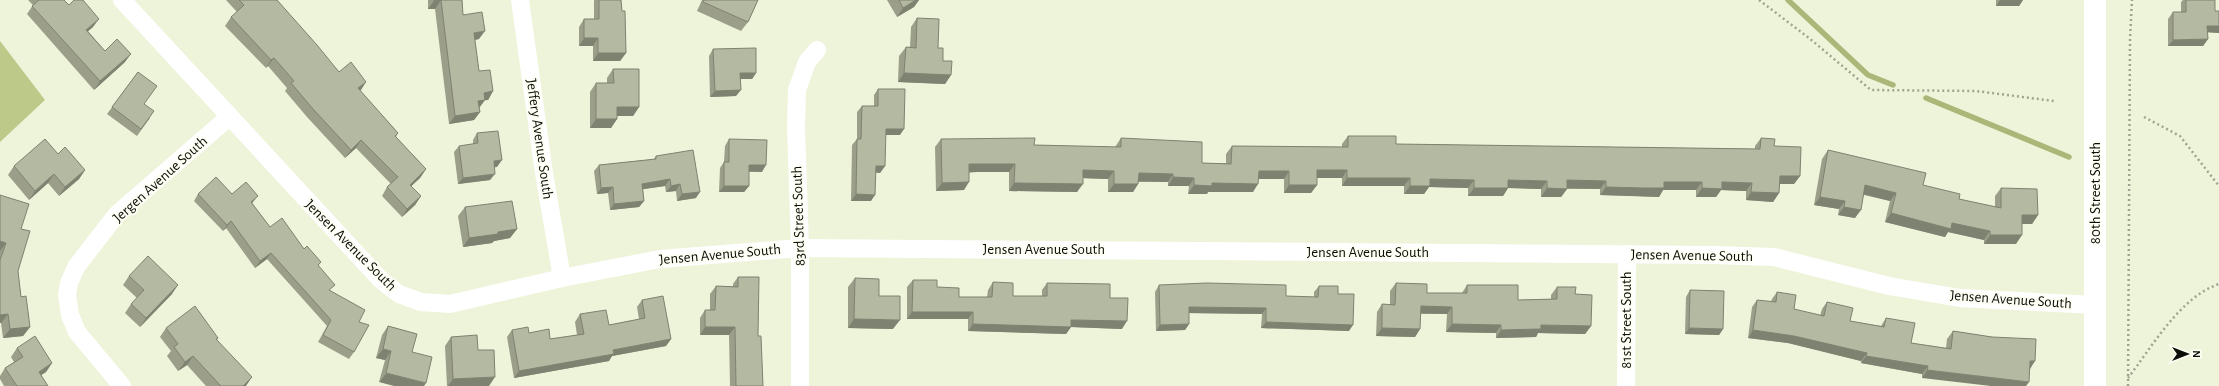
<svg xmlns="http://www.w3.org/2000/svg" width="2219" height="386" font-family="'Alegreya Sans',sans-serif">
<rect width="100%" height="100%" fill="#eef4da"/>
<path fill="#bcc989" d="M0,41L45,100L0,142Z"/>
<g fill="none" stroke-linecap="round" stroke-linejoin="round">
<g stroke="#abb778" stroke-width="5.5">
<path d="M1788,0L1868,75L1893,85"/>
<path d="M1926,98L2069,157"/>
</g>
<g stroke="#9fa490" stroke-width="2.5" stroke-dasharray="2 3" stroke-linecap="butt">
<path d="M1759,0L1809,38L1871,90L1976,91L2054,101"/>
<path d="M2144,117L2180,136L2219,186"/>
<path d="M2128,378C2152,347 2180,297 2219,284"/>
<path d="M2128,386L2130,39L2132,0"/>
</g>
<g stroke="#fff" stroke-width="18">
<path d="M122,0L381,280L399,294L421,302L450,304L562,278L660,259L800,248L1714,255L1774,257L1889,286L1960,298L2094,305"/>
<path d="M520,0L544,173L562,278"/>
<path d="M122,386L77,332L70,315L67,295L69,283L76,267L117,214L229,117"/>
<path d="M800,386V248L796,127L797,90L807,62L817,50"/>
<path d="M1626,386L1627,254"/>
</g>
<path stroke="#fff" stroke-width="22" d="M2095,386V0"/>
</g>
<g fill="#9b9f8a">
<path d="M28,0H64L69,5L93,27L88,31L105,51L125,62L94,90L27,14L33,5Z"/>
<path d="M226,0H277L339,72L361,90L360,91L398,133L396,137L426,169L420,178L411,186L421,196L415,205L402,217L382,196L387,187L391,184L356,148L345,158L307,117L285,91L287,88L268,66L266,68L225,26L231,17L237,12Z"/>
<path d="M428,0H462L463,15L479,39L475,40L479,71L493,91L488,100H485L479,108L480,112L474,120L449,124L435,9H428Z"/>
<path d="M594,0H621L622,11L626,53L620,61H593V46H579V27L584,19H594Z"/>
<path d="M702,0H758L748,22L741,31L697,11Z"/>
<path d="M887,0H919L914,7L897,17Z"/>
<path d="M1996,0H2023L2019,6H1996Z"/>
<path d="M2183,0H2215V11H2219V33L2207,32L2208,39L2203,46H2168V19L2173,12H2181V2Z"/>
<path d="M917,18L938,48L943,61L951,75L945,84L898,82L899,56L906,47H910L911,27Z"/>
<path d="M713,49L756,73L752,79H740L736,96L710,97L709,56Z"/>
<path d="M613,69L639,107L633,116H617V119L611,128H590V92L596,83H607V78Z"/>
<path d="M138,72L144,104L150,118L137,136L107,114Z"/>
<path d="M878,89L900,135H885V166L880,173L876,172L871,201H851L852,145L857,139V112L862,106H874V95Z"/>
<path d="M477,133L497,167H494L490,180L458,184L454,152L459,146L473,144V140Z"/>
<path d="M1348,136L1396,144L1755,149V146L1761,138L1774,146L1800,176L1794,184H1779V193L1773,202L1746,200V191L1721,190L1716,197H1696V190H1663L1659,197L1637,196L1600,195V189H1567L1561,197H1541V189L1508,188L1503,196H1468V188L1429,187L1424,194H1404V186H1342V178H1317V185L1311,193H1284V179H1258L1253,192H1208L1207,194H1188L1189,186H1168V182H1138V184L1133,192H1108V179L1083,178L1077,192L1009,191V172H969L964,190L936,191L935,147L941,139L1034,145L1115,147L1121,138L1202,163H1226V154L1232,146L1342,147V144Z"/>
<path d="M729,139L762,172H749V186L744,192H719L720,168L724,162L725,146Z"/>
<path d="M1828,150L1959,199L1995,207V196L2001,188L2038,215L2032,224H2022L2016,244H1984V240L1948,232L1945,237L1885,222L1890,201L1864,195L1855,218L1838,215L1839,209L1814,205L1822,159Z"/>
<path d="M58,154L85,170L79,179L59,196L48,183L29,200L8,175L14,166Z"/>
<path d="M656,156L696,198L677,201L676,191L666,192L665,186L643,189L644,201L639,207L610,210L608,193L597,194L594,171L599,165L654,159Z"/>
<path d="M198,194H232L253,202L252,203L270,227L304,249L321,262L318,266L330,291L359,322L354,352L349,359L318,342L327,326L267,259L255,268L226,228L223,231L194,201Z"/>
<path d="M0,195L21,229L18,271L21,297L30,327L23,336L3,338L1,323H0Z"/>
<path d="M465,207L517,229L510,238L494,241L492,243L463,247L458,216Z"/>
<path d="M129,276L172,294L140,327L125,313L131,304L137,298L123,285Z"/>
<path d="M738,277L758,336L763,386H730L729,335H700V318L705,310H710V294L716,286H733V284Z"/>
<path d="M855,278L893,329L848,328V287Z"/>
<path d="M913,280L937,287L959,297H987L988,290L993,282L1013,296H1042V290L1047,283L1110,298L1122,329L1071,327L1066,334L968,331V319H907V287Z"/>
<path d="M1396,283L1427,293H1462L1467,285L1518,300L1551,299V295L1557,287L1575,294L1591,326L1585,334L1538,333L1536,337L1496,338V333L1446,332L1447,314H1420V329L1415,337L1376,336L1377,312L1382,304L1390,305V291Z"/>
<path d="M1159,285L1286,296L1314,297V292L1319,286L1338,294L1349,331L1261,328L1262,314L1189,313V324L1185,330L1156,331L1155,292Z"/>
<path d="M1690,290L1723,329L1719,335L1685,334L1686,297Z"/>
<path d="M1777,292L1794,309L1820,316L1822,309L1827,302L1850,321L1881,326L1886,318L1911,343L1946,348L1947,339L1953,331L1992,337L1922,378V374L1861,363V361L1788,343L1748,338L1752,307L1757,300L1771,302L1772,299Z"/>
<path d="M642,300L671,339L666,346L612,356L609,361L514,378L507,337L512,330L529,333L550,339L577,335L575,322L580,314L609,325L639,319L637,307Z"/>
<path d="M388,326L417,334L379,382L385,360L376,358L382,335Z"/>
<path d="M166,328L218,338L217,340L246,386H206L187,365L178,371L167,356L171,351L160,337Z"/>
<path d="M451,337L478,350L489,386H447L445,346Z"/>
<path d="M17,348L52,363L46,372L41,375L48,386H4L0,379V376L5,368L14,362L11,357Z"/>
</g>
<g fill="#7e8271">
<path d="M441,0L435,9H428L434,1Z"/>
<path d="M916,0H919L914,7L897,17L903,8Z"/>
<path d="M2000,0H2023L2019,6H1996Z"/>
<path d="M99,19L93,27L80,38L86,30Z"/>
<path d="M2207,26H2219V33L2203,32Z"/>
<path d="M485,31L479,39L468,41L474,33Z"/>
<path d="M584,38H598L593,46H579Z"/>
<path d="M2208,39L2203,46H2168L2173,40Z"/>
<path d="M598,53H626L620,61H593Z"/>
<path d="M131,54L125,62L94,90L100,81Z"/>
<path d="M274,58L268,66L266,68L271,60Z"/>
<path d="M740,73H756L752,79H736Z"/>
<path d="M904,73L951,75L945,84L898,82Z"/>
<path d="M366,82L361,90L352,97L358,88Z"/>
<path d="M741,90L736,96L710,97L715,91Z"/>
<path d="M493,91L488,100L478,101L484,93Z"/>
<path d="M485,100L479,108L478,101Z"/>
<path d="M617,107H639L633,116H611Z"/>
<path d="M480,112L474,120L449,124L455,116Z"/>
<path d="M596,119H617L611,128H590Z"/>
<path d="M886,129H904L900,135H881Z"/>
<path d="M361,140L356,148L345,158L351,150Z"/>
<path d="M502,160L497,167L489,168L494,161Z"/>
<path d="M969,164H1015L1009,172H977L963,173Z"/>
<path d="M749,165H766L762,172L744,171Z"/>
<path d="M876,166H885L880,173L871,172Z"/>
<path d="M426,169L420,178L404,193L410,185Z"/>
<path d="M85,170L79,179L59,196L65,187Z"/>
<path d="M1083,170L1114,171L1108,179L1078,178Z"/>
<path d="M1317,170H1347L1342,178H1311Z"/>
<path d="M1259,171H1289L1284,179H1253Z"/>
<path d="M1139,173L1173,174L1168,182L1133,181Z"/>
<path d="M54,174L48,183L29,200L35,191Z"/>
<path d="M495,174L490,180L458,184L463,178Z"/>
<path d="M1780,176H1800L1794,184H1774Z"/>
<path d="M1173,177L1194,178L1189,186H1168Z"/>
<path d="M1347,178H1410L1404,186H1342Z"/>
<path d="M670,179L665,186L638,190L642,184Z"/>
<path d="M1430,179L1474,180L1468,188L1429,187L1424,194H1404L1410,186Z"/>
<path d="M1508,180L1547,181L1541,189L1508,188L1503,196H1468L1474,188Z"/>
<path d="M1567,180L1606,181L1600,189L1561,188Z"/>
<path d="M969,182L964,190L936,191L942,183Z"/>
<path d="M1664,182H1702L1696,190H1663L1659,197L1600,195L1606,187Z"/>
<path d="M1722,182L1752,183L1746,191L1721,190L1716,197H1696L1702,188Z"/>
<path d="M1014,183L1083,184L1077,192L1009,191Z"/>
<path d="M1212,183L1258,184L1253,192H1208L1207,194H1188L1194,185Z"/>
<path d="M680,184L676,191L666,192L671,186Z"/>
<path d="M1114,184H1138L1133,192H1108Z"/>
<path d="M1289,185H1317L1311,193H1284Z"/>
<path d="M1865,185L1896,193L1890,201L1859,193Z"/>
<path d="M724,186H749L744,192H719Z"/>
<path d="M613,187L608,193L597,194L601,188Z"/>
<path d="M1547,188L1567,189L1561,197H1541Z"/>
<path d="M700,192L696,198L677,201L682,194Z"/>
<path d="M1751,192L1779,193L1773,202L1746,200Z"/>
<path d="M856,194L875,195L871,201H851Z"/>
<path d="M258,196L253,202L247,208L251,202Z"/>
<path d="M421,196L415,205L402,217L407,209Z"/>
<path d="M1820,197L1845,201L1839,209L1814,205Z"/>
<path d="M644,201L639,207L610,210L614,204Z"/>
<path d="M1844,207L1861,210L1855,218L1838,215Z"/>
<path d="M1891,213L1952,223L1990,231L1984,240L1948,232L1945,237L1885,222Z"/>
<path d="M2022,215H2038L2032,224H2016Z"/>
<path d="M231,221L226,228L223,231L227,225Z"/>
<path d="M517,229L510,238L494,241L492,243L463,247L469,238L498,232Z"/>
<path d="M1990,235H2022L2016,244H1984Z"/>
<path d="M0,241L6,243L0,251Z"/>
<path d="M271,253L267,259L255,268L260,261Z"/>
<path d="M178,285L172,294L140,327L146,318Z"/>
<path d="M1421,306L1452,307L1447,314L1415,313Z"/>
<path d="M1189,307L1266,308L1262,314L1184,313Z"/>
<path d="M912,312H973L968,319H907Z"/>
<path d="M8,314L1,323H0V315Z"/>
<path d="M854,319L900,320L893,329L848,328Z"/>
<path d="M1071,320L1127,321L1122,329L1071,327L1066,334L968,331L973,324Z"/>
<path d="M1266,322L1353,325L1349,331L1261,328Z"/>
<path d="M1189,324L1185,330L1156,331L1160,325Z"/>
<path d="M1452,324L1501,325L1496,333L1446,332Z"/>
<path d="M1541,325L1591,326L1585,334L1538,333L1536,337L1496,338L1501,330Z"/>
<path d="M30,327L23,336L3,338L10,329Z"/>
<path d="M705,327H735L729,335H700Z"/>
<path d="M1382,328L1420,329L1415,337L1376,336Z"/>
<path d="M1689,328L1723,329L1719,335L1685,334Z"/>
<path d="M1753,330L1794,336L1867,353L1861,361L1788,343L1748,338Z"/>
<path d="M671,339L666,346L612,356L609,361L514,378L519,371L613,350Z"/>
<path d="M383,349L391,351L385,360L376,358Z"/>
<path d="M193,356L187,365L178,371L185,362Z"/>
<path d="M1866,356L1928,366L1922,374L1861,363Z"/>
<path d="M2030,361H2035L2030,369Z"/>
<path d="M52,363L46,372L32,381L39,372Z"/>
<path d="M1927,370L2029,382L2026,386H1991L1922,378Z"/>
<path d="M386,373L426,383L424,386H394L379,382Z"/>
<path d="M252,377L246,386H243Z"/>
<path d="M495,377L489,386H448L453,379Z"/>
</g>
<g fill="#b4b9a1" stroke="#7e8271">
<path d="M39,0H64L69,5L74,0H83L99,19L86,30L105,51L117,39L131,54L100,81L32,6Z"/>
<path d="M239,0H277L317,45L339,72L351,62L366,82L358,88L398,133L395,136L426,169L410,185L421,196L407,209L387,187L398,177L361,140L351,150L313,109L291,83L294,81L274,58L271,60L231,17L244,5Z"/>
<path d="M434,0H462L463,15L482,12L485,31L474,33L479,71L490,70L493,91L484,93L485,100L478,101L480,112L455,116L441,0L434,1Z"/>
<path d="M599,0H621L622,11H625L626,53H598V38H584V19H599Z"/>
<path d="M704,0H758L748,22L703,2Z"/>
<path d="M899,0H916L903,8Z"/>
<path d="M2186,0H2215V11H2219V26H2207L2208,39L2173,40V12H2186Z"/>
<path d="M917,18L939,19L938,48H943V61H952L951,75L904,73L906,47L916,48Z"/>
<path d="M756,48V73H740L741,90L715,91L713,49Z"/>
<path d="M613,69H639V107H617V119H596V83H614Z"/>
<path d="M138,72L157,86L144,104L154,111L141,129L112,107Z"/>
<path d="M878,89H905L904,129H886L885,166H876L875,195L856,194L857,139H861L862,106H878Z"/>
<path d="M498,131L502,160L494,161L495,174L463,178L459,146L478,143L477,133Z"/>
<path d="M1348,136H1396V144L1760,149L1761,138L1775,139L1774,146L1801,147L1800,176H1780L1779,193L1751,192L1752,183L1722,182V189L1702,188V182H1664V188H1643L1606,187V181L1567,180V189L1547,188V181L1508,180V188H1474V180L1430,179V186H1410V178H1347V170H1317V185H1289V171H1259L1258,184L1212,183V186L1194,185V178L1173,177V174L1139,173L1138,184H1114V171L1083,170V184L1014,183L1015,164H969V182L942,183L941,139L1035,138L1034,145L1121,147V138L1202,142V163L1231,164L1232,146L1348,147Z"/>
<path d="M45,139L58,154L65,147L85,170L65,187L54,174L35,191L14,166Z"/>
<path d="M729,139L767,140L766,165H749V186H724V162H729Z"/>
<path d="M693,150L700,192L682,194L680,184L671,186L670,179L642,184L644,201L614,204L613,187L601,188L599,165L656,159V156Z"/>
<path d="M1828,150L1926,173L1923,185L1960,194L1959,199L2001,208V188L2037,189L2038,215H2022V235H1990V231L1952,223L1951,229L1891,213L1896,193L1865,185L1861,210L1844,207L1845,201L1820,197Z"/>
<path d="M216,177L232,194L246,182L258,196L251,202L270,227L282,218L304,249L307,246L321,262L318,265L335,285L329,290L365,310L359,322L369,325L354,352L323,335L331,320L271,253L260,261L231,221L227,225L198,194Z"/>
<path d="M0,195L29,204L21,229L30,231L18,271L21,297L26,296L30,327L10,329L8,314L0,315V260L6,243L0,241Z"/>
<path d="M512,201L517,229L498,232V234L469,238L465,207Z"/>
<path d="M148,256L178,285L146,318L131,304L144,290L129,276Z"/>
<path d="M738,277H759L758,336H761L763,386H736L735,327H705V310H715L716,286L738,287Z"/>
<path d="M855,278L879,279V296H900V320L854,319Z"/>
<path d="M913,280H937V287L959,288V297H992L993,282L1013,283V296H1047V283L1110,284V298H1128L1127,321L1071,320V327L973,324V312H912Z"/>
<path d="M1207,283L1286,285V296L1318,297L1319,286H1338V294H1354L1353,325L1266,322V308L1189,307V324L1160,325L1159,285Z"/>
<path d="M1396,283L1427,284V293H1467V285H1518V300L1557,299V287H1576L1575,294L1592,295L1591,326L1541,325V329L1501,330V325L1452,324V307L1421,306L1420,329L1382,328V304L1395,305Z"/>
<path d="M1690,290L1724,291L1723,329L1689,328Z"/>
<path d="M1777,292L1796,295L1794,309L1824,316L1827,302L1853,308L1850,321L1884,327L1886,318L1915,323L1911,343L1951,349L1953,331L1992,337L2036,339L2035,361H2030L2029,382L1927,370L1928,366L1866,356L1867,353L1794,336L1753,330L1757,300L1776,302Z"/>
<path d="M663,296L671,339L613,350L614,354L519,371L512,330L528,327L529,333L549,329L550,339L584,334L580,314L606,310L609,325L645,318L642,300Z"/>
<path d="M195,306L218,338L216,339L252,377L243,386H220V385L193,356L185,362L174,347L178,344L166,328Z"/>
<path d="M388,326L417,334L412,352L432,357L426,383L386,373L391,351L383,349Z"/>
<path d="M477,335L478,350H494L495,377L453,379L451,337Z"/>
<path d="M35,336L52,363L39,372L48,386H17L5,368L23,357L17,348Z"/>
</g>
<g text-anchor="middle" stroke-width="4" stroke-linejoin="round" paint-order="stroke">
<g font-size="15" fill="#0d0f07" stroke="#fdfff5">
<text transform="translate(540 139) rotate(82)" y="5">Jeffery Avenue South</text>
<text transform="translate(160 179) rotate(-42)" y="5">Jergen Avenue South</text>
<text transform="translate(2095 193) rotate(-90)" y="5">80th Street South</text>
<text transform="translate(798 216) rotate(-92)" y="5">83rd Street South</text>
<text transform="translate(351 245) rotate(45)" y="5">Jensen Avenue South</text>
<text x="1044" y="254">Jensen Avenue South</text>
<text x="1368" y="257">Jensen Avenue South</text>
<text transform="translate(720 254) rotate(-5)" y="5">Jensen Avenue South</text>
<text transform="translate(1692 255) rotate(1)" y="5">Jensen Avenue South</text>
<text transform="translate(2011 299) rotate(4)" y="5">Jensen Avenue South</text>
<text transform="translate(1626 320) rotate(-90)" y="5">81st Street South</text>
</g>
</g>
<g transform="translate(2187 354) rotate(90)" stroke="#fdfff5" stroke-width="3" paint-order="stroke">
<path d="M0-3L7 15L0 10L-7 15Z" fill="#0d0f07"/>
<text y="-6" font-size="11" font-weight="bold" text-anchor="middle" fill="#0d0f07">N</text>
</g>
</svg>
